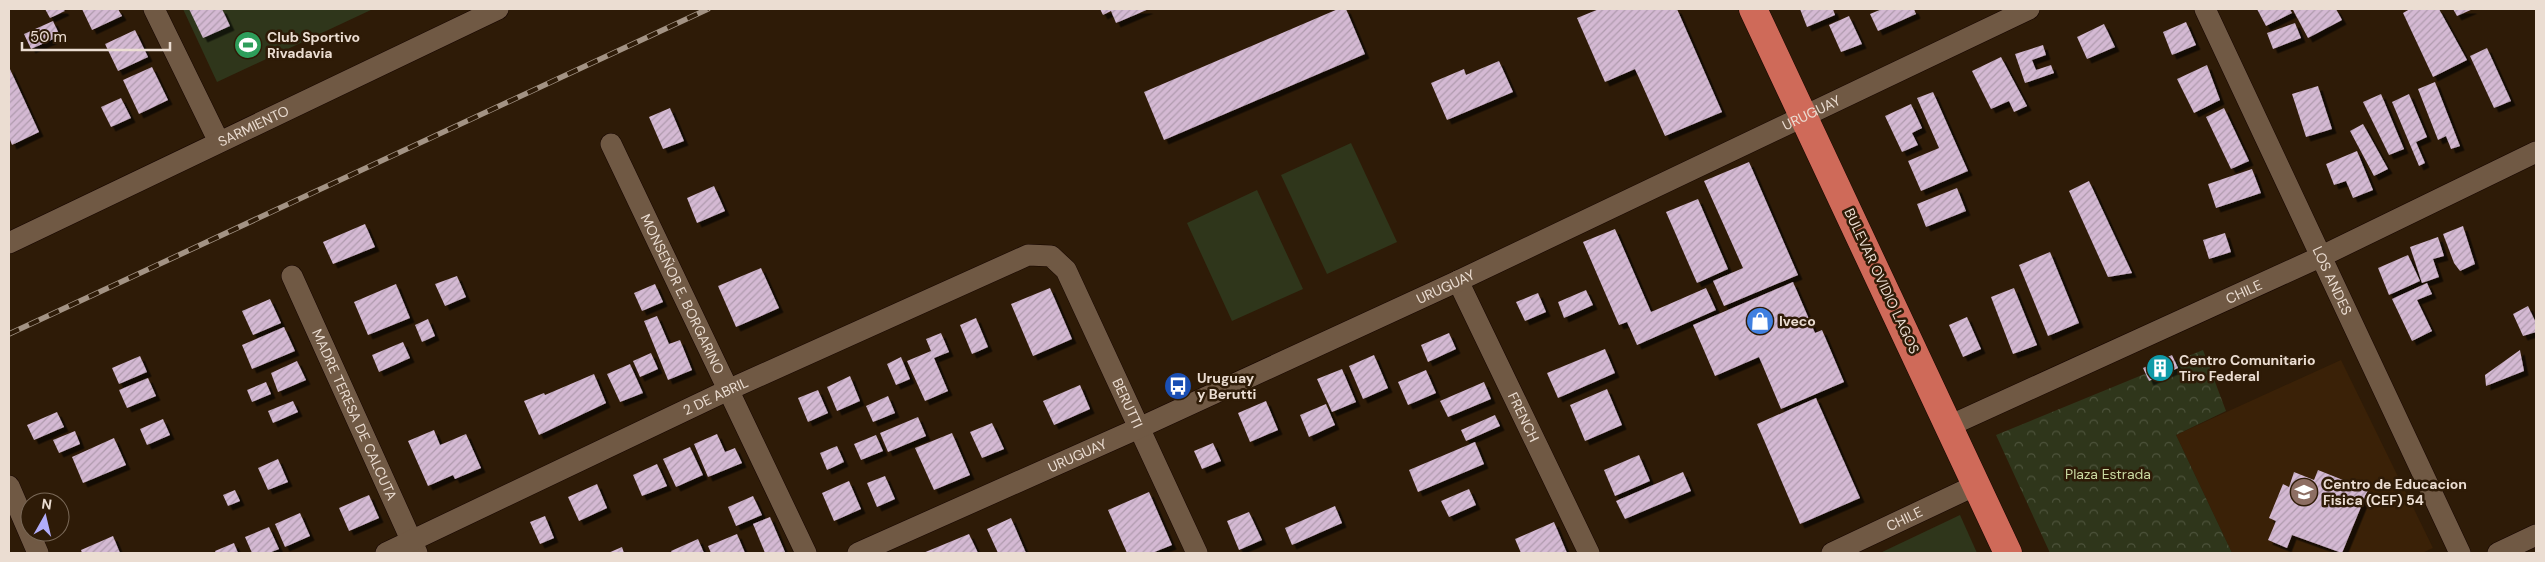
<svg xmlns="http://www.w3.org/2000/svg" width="2545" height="562" font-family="'DM Sans',sans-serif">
<defs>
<pattern id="park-crowns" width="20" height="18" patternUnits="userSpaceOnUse" patternTransform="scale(1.25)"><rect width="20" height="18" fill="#2f361b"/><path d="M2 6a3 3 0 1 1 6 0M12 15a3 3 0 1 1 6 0" fill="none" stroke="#4d533b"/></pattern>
<pattern id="building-hatch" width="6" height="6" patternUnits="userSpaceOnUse" patternTransform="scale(1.25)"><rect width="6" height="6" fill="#d4b9d3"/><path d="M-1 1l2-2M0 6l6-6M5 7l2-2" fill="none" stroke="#b09bae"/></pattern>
<filter id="shadow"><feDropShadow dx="4.5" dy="4.5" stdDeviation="0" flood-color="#0009"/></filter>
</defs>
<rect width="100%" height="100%" fill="#2e1b07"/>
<path fill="#3a2107" d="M2341,360L2433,548L2422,553H2232L2176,435Z"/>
<path fill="url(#park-crowns)" d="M2203,350L2226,411L2176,435L2232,553H2050L1996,435Z"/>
<g fill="#2f361b">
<path d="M183,9H373L217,82Z"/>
<path d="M1351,143L1397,242L1327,274L1281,175Z"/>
<path d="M1257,190L1303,289L1232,321L1187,223Z"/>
<path d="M1960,515L1977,553H1880Z"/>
</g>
<g fill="url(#building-hatch)" filter="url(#shadow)">
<path d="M45,9H63L65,11L50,18Z"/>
<path d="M82,9H118L122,16L92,30Z"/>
<path d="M189,9H222L230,26L203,38Z"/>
<path d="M1100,9H1149L1116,23L1111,11L1103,15Z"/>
<path d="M1338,9H1346L1365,54L1164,140L1144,92Z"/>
<path d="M1599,9H1677L1722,112L1665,136L1635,69L1605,82L1577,18Z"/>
<path d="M1800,9H1833L1835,15L1807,27Z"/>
<path d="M1882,9H1914L1916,14L1878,31L1870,14Z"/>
<path d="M2257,9H2290L2292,13L2266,26Z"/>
<path d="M2336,9L2342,20L2308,38L2293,10Z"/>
<path d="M2410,9H2439L2467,60L2433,77L2403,13Z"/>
<path d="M2453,9H2473L2457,16Z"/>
<path d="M1849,16L1862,44L1841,52L1829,25Z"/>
<path d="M53,21L60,36L31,49L24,34Z"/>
<path d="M2186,22L2196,45L2172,55L2163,32Z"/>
<path d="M2295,23L2301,38L2273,49L2267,33Z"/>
<path d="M2104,24L2115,47L2087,59L2077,37Z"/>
<path d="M135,30L148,57L118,71L105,44Z"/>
<path d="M2043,45L2046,55L2032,60L2036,70L2051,65L2054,73L2025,83L2015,54Z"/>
<path d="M2487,48L2511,101L2494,108L2470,56Z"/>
<path d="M2001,57L2027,106L2014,112L2009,101L1991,109L1972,71Z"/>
<path d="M1499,61L1513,92L1447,120L1431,83L1464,69L1466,75Z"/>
<path d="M2207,65L2220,100L2194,113L2177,79Z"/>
<path d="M9,67L39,132L12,145L9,137Z"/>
<path d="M152,67L168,100L139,114L123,80Z"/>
<path d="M2435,82L2460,146L2451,149L2446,136L2438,140L2418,89Z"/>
<path d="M2318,86L2332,129L2306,137L2292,94Z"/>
<path d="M1933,92L1968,171L1921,191L1908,161L1939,148L1917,98Z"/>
<path d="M2381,94L2404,149L2389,155L2363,102Z"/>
<path d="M2409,94L2427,137L2416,142L2425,163L2419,166L2392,102Z"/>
<path d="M121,98L131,118L111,127L101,107Z"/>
<path d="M1911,104L1922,128L1912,133L1918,145L1902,152L1885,116Z"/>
<path d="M670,108L684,141L663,149L649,117Z"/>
<path d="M2224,108L2249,161L2231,169L2206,117Z"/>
<path d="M2363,124L2388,169L2374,176L2350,131Z"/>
<path d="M2357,151L2373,190L2353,198L2346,181L2334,185L2326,164Z"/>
<path d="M1749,162L1798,275L1724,306L1713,281L1743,268L1704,181Z"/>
<path d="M2252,169L2261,193L2216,208L2208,184Z"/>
<path d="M2089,181L2132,273L2108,277L2069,191Z"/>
<path d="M714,186L725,211L697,223L687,198Z"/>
<path d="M1957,188L1966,211L1926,227L1917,204Z"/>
<path d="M1698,199L1728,269L1697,283L1666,212Z"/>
<path d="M365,224L375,247L333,264L323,242Z"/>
<path d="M2463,226L2475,264L2460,271L2454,263L2443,234Z"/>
<path d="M1615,229L1651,312L1706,288L1716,310L1637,345L1627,322L1619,325L1583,242Z"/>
<path d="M2225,233L2231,252L2209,259L2203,240Z"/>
<path d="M2438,237L2444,256L2433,259L2439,277L2422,283L2410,247Z"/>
<path d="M2050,252L2079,323L2048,336L2019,265Z"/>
<path d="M2408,255L2420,281L2389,295L2378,268Z"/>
<path d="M761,268L779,308L736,327L718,286Z"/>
<path d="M457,276L466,297L445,306L435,284Z"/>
<path d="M1793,282L1815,333L1822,330L1844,382L1781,409L1759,357L1715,376L1693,325Z"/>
<path d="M2427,283L2432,294L2417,300L2432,331L2412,341L2392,299Z"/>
<path d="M396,284L410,318L368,335L354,302Z"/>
<path d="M655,284L663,302L642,311L634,293Z"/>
<path d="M1050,288L1072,339L1033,356L1011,304Z"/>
<path d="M2014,288L2037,345L2013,354L1991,297Z"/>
<path d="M1586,290L1593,305L1564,318L1558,302Z"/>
<path d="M1538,293L1546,312L1525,321L1516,302Z"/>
<path d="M270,299L281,323L253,335L242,311Z"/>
<path d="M2528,306L2536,323V332L2523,336L2513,314Z"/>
<path d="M657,316L669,344L680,340L692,370L668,380L644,321Z"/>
<path d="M1967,317L1981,349L1963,357L1949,325Z"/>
<path d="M976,318L988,347L972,354L960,325Z"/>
<path d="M428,319L435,336L422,342L415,325Z"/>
<path d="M284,327L295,351L252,369L242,345Z"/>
<path d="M941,333L949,352L934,358L948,391L925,401L907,361L931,351L926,339Z"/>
<path d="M1449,333L1456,349L1428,362L1421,345Z"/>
<path d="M403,342L410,358L379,372L372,355Z"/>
<path d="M1605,349L1615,373L1558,398L1547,373Z"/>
<path d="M2520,350L2524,371L2486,386L2485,375Z"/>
<path d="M651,353L658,369L640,377L633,361Z"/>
<path d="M1374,355L1388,388L1363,399L1349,366Z"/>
<path d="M2172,355L2178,368L2149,381L2143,368Z"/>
<path d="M140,356L147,372L119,384L112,368Z"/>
<path d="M901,357L910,379L896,385L887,364Z"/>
<path d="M297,361L306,380L278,392L271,373Z"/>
<path d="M630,364L643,393L620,402L607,374Z"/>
<path d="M1342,369L1356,402L1332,412L1317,379Z"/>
<path d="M1426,370L1436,393L1408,405L1398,382Z"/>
<path d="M594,374L606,403L539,435L524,401L544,393L545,395Z"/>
<path d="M850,376L860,401L837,411L827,387Z"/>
<path d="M148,378L156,396L127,408L119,390Z"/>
<path d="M266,382L271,394L252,402L247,390Z"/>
<path d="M1484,382L1491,399L1448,417L1440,401Z"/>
<path d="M1080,385L1090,409L1054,425L1043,401Z"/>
<path d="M1607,389L1622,425L1585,441L1570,405Z"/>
<path d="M818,390L828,413L808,422L798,398Z"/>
<path d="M888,396L895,413L873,422L866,406Z"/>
<path d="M1816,398L1860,498L1800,524L1757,424Z"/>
<path d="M293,401L298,412L273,423L268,411Z"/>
<path d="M1266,401L1278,430L1250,442L1238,413Z"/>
<path d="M1326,404L1335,425L1309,437L1300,415Z"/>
<path d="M57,412L64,427L34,440L27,425Z"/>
<path d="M1495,415L1500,426L1466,441L1461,430Z"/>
<path d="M918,417L926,436L888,452L880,433Z"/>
<path d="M163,419L170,435L147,445L140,429Z"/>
<path d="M992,423L1004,449L982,458L970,432Z"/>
<path d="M434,430L440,445L466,434L481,468L455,479L453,475L428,486L408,441Z"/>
<path d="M75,431L80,444L59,453L53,440Z"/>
<path d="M952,433L970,475L934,490L915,448Z"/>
<path d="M717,434L725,452L735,448L742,463L708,477L694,444Z"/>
<path d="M876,435L883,451L861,460L854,444Z"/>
<path d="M114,438L126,465L83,483L72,457Z"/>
<path d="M1475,442L1484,464L1418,492L1409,470Z"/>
<path d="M1213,443L1221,461L1202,469L1194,451Z"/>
<path d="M837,446L844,462L827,470L820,453Z"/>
<path d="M690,447L703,475L676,487L663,459Z"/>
<path d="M1639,455L1650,481L1615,496L1604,470Z"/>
<path d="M278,459L288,482L268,490L258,468Z"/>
<path d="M657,464L667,486L642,496L633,475Z"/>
<path d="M2318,470L2368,490L2342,553L2292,535L2287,548L2268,540L2276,521L2269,518L2283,484L2289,487L2294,472L2314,480Z"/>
<path d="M1683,472L1691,491L1625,519L1616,501Z"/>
<path d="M885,476L895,499L877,507L867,483Z"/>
<path d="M849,481L861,509L834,521L822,493Z"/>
<path d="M597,484L607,508L579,521L568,497Z"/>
<path d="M1469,489L1476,505L1449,517L1441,501Z"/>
<path d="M235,490L240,501L228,506L223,495Z"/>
<path d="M1149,492L1172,545L1152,553H1127L1108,510Z"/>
<path d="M369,495L379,518L349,531L339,508Z"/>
<path d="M753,496L762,515L736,526L728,507Z"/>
<path d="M1335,506L1342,523L1292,545L1285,528Z"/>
<path d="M1249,512L1262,540L1239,550L1227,521Z"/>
<path d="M300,513L310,536L285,547L275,524Z"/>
<path d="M545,516L554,538L540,544L530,522Z"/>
<path d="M770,517L785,552L784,553H765L753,524Z"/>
<path d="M1011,518L1026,553H998L987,529Z"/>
<path d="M1554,522L1567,553H1521L1515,539Z"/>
<path d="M269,527L279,549L269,553H252L245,537Z"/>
<path d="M737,534L745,553H711L708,546Z"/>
<path d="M969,534L978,553H923Z"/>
<path d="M113,536L120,553H82L81,550Z"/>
<path d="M698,539L704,553H672L671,551Z"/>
<path d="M234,543L238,553H216L215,551Z"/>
<path d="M622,547L624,553H608Z"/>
</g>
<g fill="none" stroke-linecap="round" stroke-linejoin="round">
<g stroke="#160500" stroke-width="22">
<g id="street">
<path d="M154,9L219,142"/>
<path id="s1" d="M2205,9L2460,553"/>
<path id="s2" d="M611,144L806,553"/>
<path id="s3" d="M9,243L498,9"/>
<path id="s4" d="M292,276L417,553"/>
<path id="s5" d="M1458,281L1589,553"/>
<path id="s6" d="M1949,426L2320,257L2536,152"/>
<path d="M9,486L38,553"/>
<path id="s7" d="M386,553L728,390L1028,255L1051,256L1066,270L1197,553"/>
<path id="s8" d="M858,553L1139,428L1458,281L2029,9"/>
<path id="s9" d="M1832,553L1976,485"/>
<path d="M2498,553L2536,535"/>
</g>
</g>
<g stroke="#160500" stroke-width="29">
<path id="highway" d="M1753,9L2008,553"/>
</g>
<use href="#street" stroke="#705944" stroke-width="21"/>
<use href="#highway" stroke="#cf6a59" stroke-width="28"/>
<g stroke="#a39384" stroke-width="5.5">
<path id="rail" d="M9,334L708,9"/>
</g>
<use href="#rail" stroke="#2e1b07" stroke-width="4" stroke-dasharray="11" stroke-linecap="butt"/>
</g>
<defs>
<g id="stadium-disc" transform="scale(1.4375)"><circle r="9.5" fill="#2e9e5b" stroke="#2e1b07"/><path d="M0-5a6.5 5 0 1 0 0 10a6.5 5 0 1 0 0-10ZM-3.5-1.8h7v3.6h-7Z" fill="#fff"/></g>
<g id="shop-disc" transform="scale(1.4375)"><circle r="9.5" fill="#3f7fe0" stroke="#2e1b07"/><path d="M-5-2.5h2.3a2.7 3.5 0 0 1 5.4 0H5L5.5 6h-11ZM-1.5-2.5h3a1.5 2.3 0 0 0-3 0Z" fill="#fff"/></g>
<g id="building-disc" transform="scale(1.4375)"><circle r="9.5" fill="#0f9aa8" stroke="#2e1b07"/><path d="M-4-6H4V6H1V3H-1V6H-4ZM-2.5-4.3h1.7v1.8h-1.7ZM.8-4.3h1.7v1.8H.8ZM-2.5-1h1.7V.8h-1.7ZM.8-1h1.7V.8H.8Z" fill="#fff"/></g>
<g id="bus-disc" transform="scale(1.4375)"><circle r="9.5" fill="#1a4fb4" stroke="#2e1b07"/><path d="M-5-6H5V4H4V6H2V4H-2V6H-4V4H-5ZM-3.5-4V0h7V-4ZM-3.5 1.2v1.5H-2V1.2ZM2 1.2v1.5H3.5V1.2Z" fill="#fff"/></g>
<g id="school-disc" transform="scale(1.4375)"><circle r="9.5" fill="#8d6e63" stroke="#2e1b07"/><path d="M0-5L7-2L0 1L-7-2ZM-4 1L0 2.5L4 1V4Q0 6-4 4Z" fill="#fff"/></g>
</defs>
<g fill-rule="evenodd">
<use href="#stadium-disc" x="248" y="45"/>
<use href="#shop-disc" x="1760" y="321"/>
<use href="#building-disc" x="2160" y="368"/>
<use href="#bus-disc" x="1178" y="386"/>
<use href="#school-disc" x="2304" y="492"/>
</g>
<g text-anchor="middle" stroke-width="5" stroke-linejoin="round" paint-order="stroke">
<g font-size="14" font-weight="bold" fill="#ebddd2" stroke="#2e1b07" text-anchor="start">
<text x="267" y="42">Club Sportivo<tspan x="267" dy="16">Rivadavia</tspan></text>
<text x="1779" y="326">Iveco</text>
<text x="2179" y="365">Centro Comunitario<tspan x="2179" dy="16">Tiro Federal</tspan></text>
<text x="1197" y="383">Uruguay<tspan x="1197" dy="16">y Berutti</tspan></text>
<text x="2323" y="489">Centro de Educacion<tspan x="2323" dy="16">Fisica (CEF) 54</tspan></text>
</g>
<g font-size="14" fill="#ebddd2" stroke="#2e1b07">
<text dy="5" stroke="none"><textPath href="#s8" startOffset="1050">URUGUAY</textPath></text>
<text dy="5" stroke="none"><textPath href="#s3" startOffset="271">SARMIENTO</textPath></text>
<text transform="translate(1882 281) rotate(65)" y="5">BULEVAR OVIDIO LAGOS</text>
<text dy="5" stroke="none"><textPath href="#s1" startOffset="300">LOS ANDES</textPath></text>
<text dy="5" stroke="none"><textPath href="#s8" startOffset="645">URUGUAY</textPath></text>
<text dy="5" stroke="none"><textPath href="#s6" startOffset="324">CHILE</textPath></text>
<text dy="5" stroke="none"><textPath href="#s2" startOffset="166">MONSEÑOR E. BORGARINO</textPath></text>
<text dy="5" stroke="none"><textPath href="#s7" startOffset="365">2 DE ABRIL</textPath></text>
<text dy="5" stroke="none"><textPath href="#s7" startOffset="898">BERUTTI</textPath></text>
<text dy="5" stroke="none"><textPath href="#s4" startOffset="152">MADRE TERESA DE CALCUTA</textPath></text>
<text dy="5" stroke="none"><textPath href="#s5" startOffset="151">FRENCH</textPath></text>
<text dy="5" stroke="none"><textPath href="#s8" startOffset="240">URUGUAY</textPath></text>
<text dy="5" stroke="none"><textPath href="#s9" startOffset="80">CHILE</textPath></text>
</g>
<g font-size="14" fill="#c9d9a1" stroke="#2e1b07">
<text x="2108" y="479">Plaza Estrada</text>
</g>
</g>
<rect width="2545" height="562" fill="none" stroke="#ebddd2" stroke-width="20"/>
<g transform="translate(45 517) rotate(8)"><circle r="24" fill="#2e1b07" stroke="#7a6958"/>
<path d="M0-4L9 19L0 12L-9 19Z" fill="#b1adfa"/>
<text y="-8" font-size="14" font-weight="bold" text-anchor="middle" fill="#ebddd2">N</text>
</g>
<path d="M22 42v8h148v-8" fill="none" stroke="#ebddd2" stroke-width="2.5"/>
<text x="30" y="42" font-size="15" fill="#ebddd2" stroke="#2e1b07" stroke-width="4" paint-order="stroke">50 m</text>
</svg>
